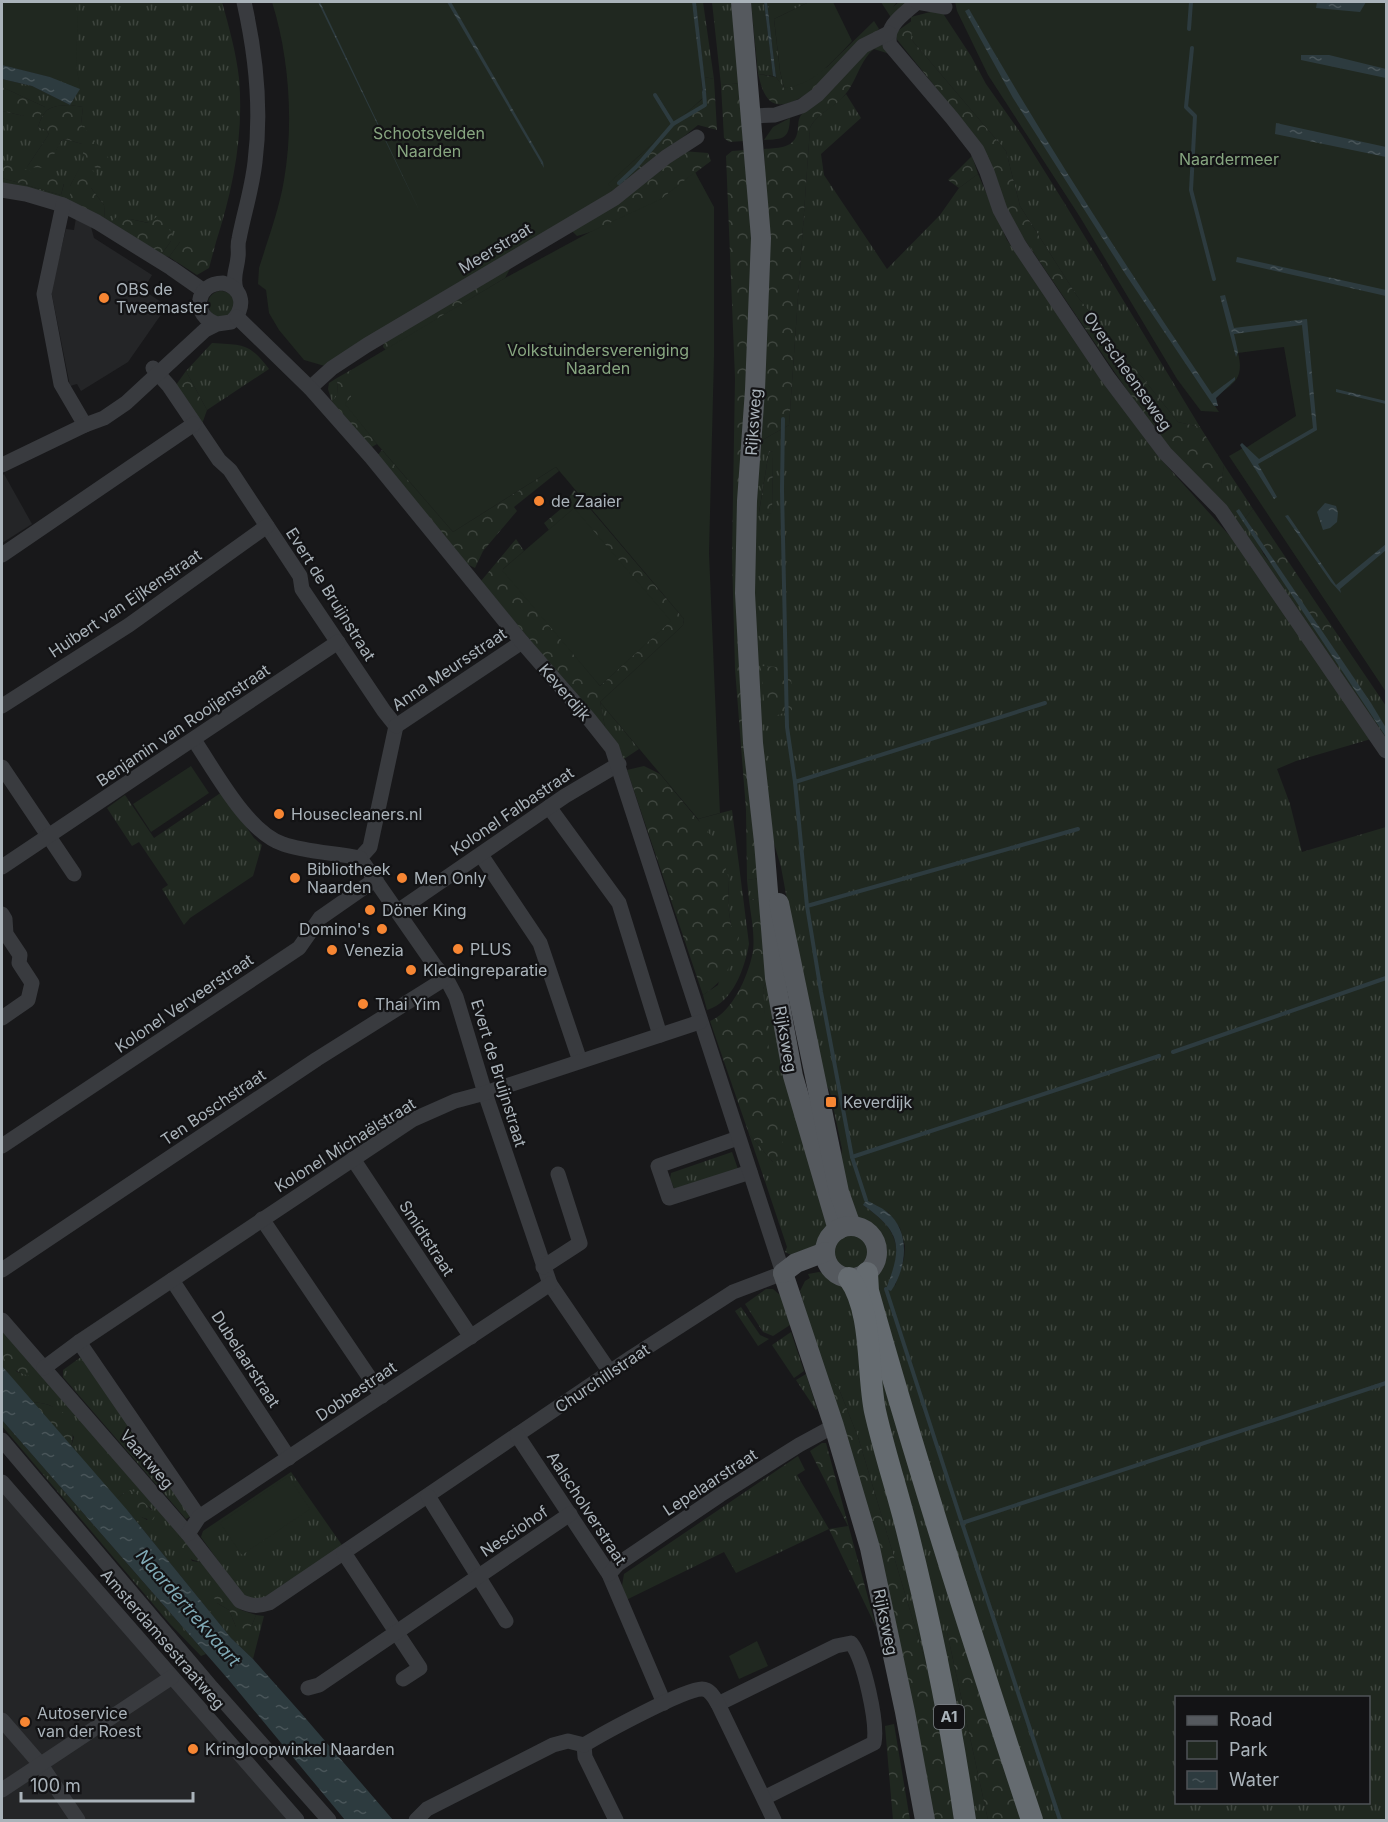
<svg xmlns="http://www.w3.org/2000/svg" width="1388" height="1822" font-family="Inter,sans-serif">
<defs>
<pattern id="grass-tufts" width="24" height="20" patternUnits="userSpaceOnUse" patternTransform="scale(1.5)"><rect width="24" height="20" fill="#202820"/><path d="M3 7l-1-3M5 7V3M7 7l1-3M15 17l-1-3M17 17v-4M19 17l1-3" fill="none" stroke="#3e453e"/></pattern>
<pattern id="forest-crowns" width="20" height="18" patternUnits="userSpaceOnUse" patternTransform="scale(1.5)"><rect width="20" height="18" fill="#202820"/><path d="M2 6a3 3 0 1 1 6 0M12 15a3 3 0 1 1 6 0" fill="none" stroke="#3e453e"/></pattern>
<pattern id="water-ripples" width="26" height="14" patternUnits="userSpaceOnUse" patternTransform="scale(1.5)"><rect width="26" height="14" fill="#2d3b3f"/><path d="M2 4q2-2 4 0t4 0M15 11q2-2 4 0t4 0" fill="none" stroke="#495559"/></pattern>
</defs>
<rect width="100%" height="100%" fill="#18181a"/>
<g fill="#242527">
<path d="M76,218L91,227L94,238L152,275L143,290L167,306L128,362L81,391L77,384L70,386L51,290L66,229L74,230Z"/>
<path d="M4,474L32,524L2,543V476Z"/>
<path d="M2,1490L295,1820H2Z"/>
</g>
<g fill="url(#grass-tufts)" fill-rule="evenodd">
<path d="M2,2H222C229,27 236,52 239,78C244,135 233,189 216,242H180L169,257L161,255L171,241L158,217L149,223L130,219L111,222L105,219L104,205L91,188L81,166L70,186V199L68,204L2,186V178L61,195L64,184L2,163V111L24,116L45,107L2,87V79L32,86L70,105L79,90L50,77L2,65ZM70,105L83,107L81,124L82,144L65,139L61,141L56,150L27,167L49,134L46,130L38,127C45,107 50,106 70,105Z"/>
<path d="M696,2H703L714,79L704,77Z"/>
<path d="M712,2H731L742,83L721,85Z"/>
<path d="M751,2H764L773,76L758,74Z"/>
<path d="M767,2H809L774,19L780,71L784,88L776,77Z"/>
<path d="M881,2H897L893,7L899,2H911L892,19Z"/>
<path d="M934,11L942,12L971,56L986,84L1022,135L1065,204L1200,427L1178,422L1077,296L1020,206L1006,151L911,39V17Z"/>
<path d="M846,94L861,118L821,154L824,175L887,269L940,215L959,188L978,174L1007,240L1158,456L1238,545L1371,739L1296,761L1277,769L1290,804L1302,852L1386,827V1820H1037L870,1286C884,1254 891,1240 857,1220L840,1163L842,1149L830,1092L818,1068L781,867L771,833L762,762L754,627L753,542L759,442L789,425L810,128C816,114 836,106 846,94ZM769,451L773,452L772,514L759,512ZM863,1205L888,1212L900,1228L905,1246L904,1259L895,1286C893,1272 895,1270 896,1258C899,1232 882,1219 863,1205ZM1176,1698H1368V1802H1176Z"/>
<path d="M790,118C789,139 784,139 764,140L773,127Z"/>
<circle cx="221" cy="304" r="13"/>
<path d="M212,343C244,345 249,343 269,369L207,410L186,371Z"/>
<path d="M337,378L338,395L332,402L328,389L329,383Z"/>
<path d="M1224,465L1253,509L1245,518L1264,555L1331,637V625L1386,706V744L1207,492L1221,484Z"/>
<path d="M600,702L639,749L624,759L606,732Z"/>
<path d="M222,792L254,838L262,845L253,876L190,918L184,925L162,889L168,885L139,842L132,846L107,808L125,795L154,838Z"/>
<path d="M732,810L749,944C745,967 733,1003 707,1010L703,995L718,985L731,926L728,905L729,879L698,819Z"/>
<path d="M761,878L763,898L749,900L747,880Z"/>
<path d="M771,971L829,1229L820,1244L791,1255L785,1252L787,1247L783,1235L749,1134L773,1162L763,989Z"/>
<path d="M732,1152L739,1172L681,1190L674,1188L670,1179L671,1173Z"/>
<circle cx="851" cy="1252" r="19"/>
<path d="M819,1272L827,1274L848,1286L891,1507L933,1687L858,1437L839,1389L823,1372L800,1291L805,1281L810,1278L808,1274Z"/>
<path d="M861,1283L960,1623L947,1632L988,1820H969L884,1427Z"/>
<path d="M766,1289H773L781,1296L790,1325L773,1336L763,1332L745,1304Z"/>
<path d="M741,1307L760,1335L769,1339L758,1346L735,1311Z"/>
<path d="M791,1332L804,1371L794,1378L772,1345Z"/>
<path d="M2,1354L17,1372L48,1380L179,1529L178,1537L192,1561L205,1563L217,1580V1603L229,1610L236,1627L252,1625L256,1615L264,1616L253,1659L231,1638L128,1511L136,1514L147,1520L152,1509L141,1501L135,1492L124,1493L117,1499L71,1447L74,1437C61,1414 61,1404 32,1402L2,1366Z"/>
<path d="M81,1357L191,1516L186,1519L63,1377V1370Z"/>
<path d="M806,1374L817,1409L816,1410L796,1380Z"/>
<path d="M2,1420L206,1654L201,1656L170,1624L2,1426Z"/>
<path d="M798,1456L805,1470L797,1475L829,1529L736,1573L724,1552L626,1600L622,1586L624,1574Z"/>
<path d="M291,1472L344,1548L261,1602L244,1597L201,1537L203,1531Z"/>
</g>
<g fill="url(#forest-crowns)">
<path d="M913,20L911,39L1006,151L1020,206L1077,296L1178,422L1200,427L1224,465L1221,485L1207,492L1169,452L1012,221L974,135L895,37L896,32Z"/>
<path d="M874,21L879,29C860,42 788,132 766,96C762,90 760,81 758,74L776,77L784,88L827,67Z"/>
<path d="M880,43L890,54L874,49C860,60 857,81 844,96C834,108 816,114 810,128L789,425L759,442L768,245L764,149C776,148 793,149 797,134C799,127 797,121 801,115L867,49Z"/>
<path d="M704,77L714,79L717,130L698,125L615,193L592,196C632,165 667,128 706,96Z"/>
<path d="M742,83L745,141L729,142L724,138L721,85Z"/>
<path d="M2,87L45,107L35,125L24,116L2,111Z"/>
<path d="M70,105L83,107L81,124L111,161L98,169L84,161L82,144L65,139L61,141L47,168L27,167L49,134L46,130L38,127C45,107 50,106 70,105Z"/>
<path d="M746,150L753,208L749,385L761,878L747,880L746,810L735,669L732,557L735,378L726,156L732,151Z"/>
<path d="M682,151L708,153L711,161C694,173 679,186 663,198C643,211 600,230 577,236L570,229Z"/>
<path d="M972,156L978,174L959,188L948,180Z"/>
<path d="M2,163L62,180L64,183L61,195L2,178Z"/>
<path d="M81,165L97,173L91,188L104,205L105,219L68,204L70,199V186Z"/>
<path d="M122,212L130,219L148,223L158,216L172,233L171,241L161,255L111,222Z"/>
<path d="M180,242H216L209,268L197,275L169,257Z"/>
<path d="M513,263L505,278L386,350L383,347L384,343Z"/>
<path d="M351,370V398L346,404L377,444L370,448L332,402L338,394L337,378Z"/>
<path d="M186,371L207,410L202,424L176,385Z"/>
<path d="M382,450L453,532L556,467L559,471L514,507L517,511L483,551L475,568L467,564L377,456Z"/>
<path d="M769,451L773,452L772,514L759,513Z"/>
<path d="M574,490L684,619L683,625L678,630L600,702L606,732L481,581L516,539L524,551L503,569L600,686L670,621L573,509L549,530L544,523L562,508Z"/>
<path d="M1253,509L1331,625V637L1327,640L1245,518Z"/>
<path d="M761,666L791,668L792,710L775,716L765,713Z"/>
<path d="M644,766L660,774L718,844L729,879L728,905L731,926L739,937C733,963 726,980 703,995L627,770Z"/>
<path d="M786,897L795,902L803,959L797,961Z"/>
<path d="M763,898L771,971L763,989L766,1028L784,1154L773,1162L749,1134L710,1021C733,1012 749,974 753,951C755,935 751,916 749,900Z"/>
<path d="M2,1327L48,1380C31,1377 4,1372 2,1351C1,1344 2,1335 2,1327Z"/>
<path d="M823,1372L839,1389L858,1437L933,1687L938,1712L954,1820H932Z"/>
<path d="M32,1402C59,1404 79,1417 71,1447Z"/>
<path d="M96,1435L128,1471C102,1471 91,1462 96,1435Z"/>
<path d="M822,1443H826L876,1627L829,1529L848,1526L810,1451Z"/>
<path d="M131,1490L135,1492C141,1501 151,1507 155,1516L153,1520C148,1520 132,1514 128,1511C124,1509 120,1503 117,1499L124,1493Z"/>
<path d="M179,1529L205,1563C183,1559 175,1552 179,1529Z"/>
<path d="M217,1580L241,1610L256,1615L252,1625L247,1629L236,1627L229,1610L217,1603L213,1596Z"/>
<path d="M953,1623H960L1022,1820H988L947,1632L949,1624Z"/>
<path d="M894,1724L910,1820H893L885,1726Z"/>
</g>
<g fill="#202820">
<path d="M2,2H75L78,17L76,63L80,89L50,77L2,65Z"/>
<path d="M272,2H692L698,40L703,98L608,184L615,193L328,367L304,360L279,330L269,313L266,290L258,284L259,268C268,239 279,210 284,180C294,123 289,56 272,2Z"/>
<path d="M809,2H833L852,41C832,62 814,85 784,88L780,71L774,19Z"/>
<path d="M955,2H1386V692L1229,456L1243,448L1244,449L1296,416L1284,347L1238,353C1245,381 1232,384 1211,400L1219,412L1201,411L1177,379L1080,217L988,75L957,11Z"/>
<path d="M695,172L714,207V357L709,553L720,813L698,819L600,702L678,630L683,625L684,619L556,467L453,532L377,444L345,404L351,397V370L505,278L590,232L661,199Z"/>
<path d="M574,508L671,621L600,686L502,570Z"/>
<path d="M191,766L209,793L151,832L133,804Z"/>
<path d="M288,1476L310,1509L242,1555L220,1523Z"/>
<path d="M757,1641L768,1666L739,1679L729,1656Z"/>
</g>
<g fill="url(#water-ripples)">
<path d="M318,2H320L420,212Z"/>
<path d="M447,2H451L543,162L544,168Z"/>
<path d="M692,2H696L706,91L703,93Z"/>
<path d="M764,2H767L776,77L773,76Z"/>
<path d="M1317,2H1366L1360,12L1316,8Z"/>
<path d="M969,9C1044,141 1127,268 1212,394L1235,377V380L1216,398L1218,406H1214L1126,275L1013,98L965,11Z"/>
<path d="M1301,55H1329L1386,69V78L1301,60Z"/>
<path d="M2,65L50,77L80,89L70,105L32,86L2,79Z"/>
<path d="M1276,123L1386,147V157L1275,134Z"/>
<path d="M1237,257L1386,290V296L1236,262Z"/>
<path d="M1225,295L1234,328L1307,319L1317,430L1258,464L1277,497L1274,499L1240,445L1242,443L1259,459L1313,428L1302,325L1234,334L1238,352L1236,357L1220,296Z"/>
<path d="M1336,389L1386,401V404L1336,392Z"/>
<path d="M1325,503L1336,506L1338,513L1337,522L1330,528L1323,530L1317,512Z"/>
<path d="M1239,509L1371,703L1386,728V737L1236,511Z"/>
<path d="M1288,515L1336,585L1386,544V550L1340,589L1341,593L1331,582L1285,516Z"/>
<path d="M866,1200C873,1204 881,1207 887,1212C911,1231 907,1268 891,1291L886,1289C903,1246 901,1232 863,1205Z"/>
<path d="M2,1366L128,1511L231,1638L253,1659L301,1713L393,1820H345L228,1679L2,1420Z"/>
</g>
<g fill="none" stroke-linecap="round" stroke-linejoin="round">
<g stroke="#2d3b3f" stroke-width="4">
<path d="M1189,29L1191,2"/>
<path d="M1192,48L1186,107L1195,116L1191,190L1214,279"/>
<path d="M655,95L673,124"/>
<path d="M619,183L636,167L673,124L705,105L704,92"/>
<path d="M783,419L782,490L787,727L795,782L1045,703"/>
<path d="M795,782L807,906L821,992L852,1157L866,1200"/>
<path d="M807,906L1078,829"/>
<path d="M1173,1052L1386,978"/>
<path d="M852,1157L1159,1056"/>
<path d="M886,1289L962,1523L1386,1383"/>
<path d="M962,1523L1060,1820"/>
</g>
<g stroke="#393b3f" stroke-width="15">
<path d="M917,2C905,14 884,25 890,45L952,118L977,150L987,172L1000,210L1019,245L1107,376L1165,453L1221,510L1386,751"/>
<path d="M917,2L945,7"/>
<path d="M752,116L775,115L802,106L817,95L863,46L889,33"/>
<path d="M2,190L26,194L63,205L97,222L171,268L204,291"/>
<path d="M63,205L44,294L61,384L85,425"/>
<path d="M236,289C232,277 237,269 238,257C239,251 237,245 239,239C244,213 252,189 255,162C262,107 256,55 244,2"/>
<path d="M153,368L169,386L219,460L230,470L300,576L302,589L384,711L396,726"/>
<path d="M310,388L332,368L367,345L615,198L666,157L697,137"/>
<path d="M2,465L85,425L104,418L126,403L205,330L217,324L231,322C246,309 244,288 223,283C195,283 191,316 217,324"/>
<path d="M2,555L194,424"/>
<path d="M2,706L129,625L267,526"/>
<path d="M396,726L370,847L360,858L435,966L446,978L456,997L485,1093L550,1284L610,1372"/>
<path d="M396,726L522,642"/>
<path d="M194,740C215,771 247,832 283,844C305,852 337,853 360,858"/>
<path d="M2,767L74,874"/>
<path d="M549,807L619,903L660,1035"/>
<path d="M481,855L540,943L580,1061"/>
<path d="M2,867L338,642"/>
<path d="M398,911L565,796L619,764"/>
<path d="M2,914L5,919L6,934L20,955L19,963L32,983L28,1000L2,1018"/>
<path d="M738,1138L658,1166L669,1198L750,1172"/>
<path d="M2,1146L299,948L320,918L376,879"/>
<path d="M353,1159L471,1337"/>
<path d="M262,1219L382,1396"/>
<path d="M543,1267L580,1243L558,1174"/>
<path d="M2,1270L317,1059L446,978"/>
<path d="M172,1280L289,1458"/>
<path d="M2,1320L188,1534L240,1601C251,1606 257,1607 269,1603L632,1357L733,1292L783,1273L612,748L589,719L522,642L371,457L310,388L237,317"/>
<path d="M79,1342L199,1517"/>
<path d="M44,1368L79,1342L412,1120L455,1101L485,1093L700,1022"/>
<path d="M517,1435L609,1574L664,1703"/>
<path d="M2,1440L212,1688L329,1820"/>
<path d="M2,1482L297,1820"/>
<path d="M428,1496L506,1621"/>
<path d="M188,1534L199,1517L550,1284"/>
<path d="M344,1553L420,1668L403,1679"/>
<path d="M609,1574L618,1564L720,1495L799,1445L834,1426"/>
<path d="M308,1688L319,1685L570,1514"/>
<path d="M718,1704L836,1646L851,1643C864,1659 878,1723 874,1743L764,1798"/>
<path d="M2,1720L41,1765L78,1820"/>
<path d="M584,1745L585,1757L616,1820"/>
<path d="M2,1790L172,1677"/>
<path d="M416,1820L427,1809L553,1745L568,1741L584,1745C602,1734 684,1689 702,1689C710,1689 714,1697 718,1704L774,1820"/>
</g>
<g stroke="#55595e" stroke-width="20">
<path d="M741,2L761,238L755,390L747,501L745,593L753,743L764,842L775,978L793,1076L838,1230"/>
<path d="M779,903L839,1192L851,1226"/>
<circle cx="851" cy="1252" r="26"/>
<path d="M783,1273L834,1426L870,1548L905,1712L925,1820"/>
<path d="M783,1273L796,1263L825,1252"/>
</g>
<g stroke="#656b70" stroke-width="22">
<path d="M867,1273L868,1291C918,1469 974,1645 1032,1820"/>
<path d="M849,1278C873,1311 867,1372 875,1411C884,1451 897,1490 907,1530C931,1626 951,1722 965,1820"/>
</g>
</g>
<g fill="#f78633" stroke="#131315" stroke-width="2">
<circle cx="104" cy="298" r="6"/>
<circle cx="539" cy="501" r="6"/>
<circle cx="279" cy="814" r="6"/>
<circle cx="295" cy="878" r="6"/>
<circle cx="402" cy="878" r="6"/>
<circle cx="370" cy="910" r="6"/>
<circle cx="382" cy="929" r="6"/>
<circle cx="458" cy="949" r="6"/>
<circle cx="332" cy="950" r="6"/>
<circle cx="411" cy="970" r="6"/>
<circle cx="363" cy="1004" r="6"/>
<rect x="825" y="1096" width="12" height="12" rx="3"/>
<circle cx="25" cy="1722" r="6"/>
<circle cx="193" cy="1749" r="6"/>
</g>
<g text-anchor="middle" stroke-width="4.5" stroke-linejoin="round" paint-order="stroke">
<rect fill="#131315" stroke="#7d8388" stroke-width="1.5" x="934" y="1705" width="30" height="24" rx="4.5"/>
<g font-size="15" font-weight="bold" fill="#aab3ba">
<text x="949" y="1722">A1</text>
</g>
<g font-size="16" fill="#87a680" stroke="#131315">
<text x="429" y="139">Schootsvelden<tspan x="429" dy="18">Naarden</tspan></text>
<text x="1229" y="165">Naardermeer</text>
<text x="598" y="356">Volkstuindersvereniging<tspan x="598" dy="18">Naarden</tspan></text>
</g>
<g font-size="16" fill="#aab3ba" stroke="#131315">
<text transform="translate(495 248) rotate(-31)" y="6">Meerstraat</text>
<text transform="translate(1128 371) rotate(55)" y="6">Overscheenseweg</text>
<text transform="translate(753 422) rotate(-86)" y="6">Rijksweg</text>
<text transform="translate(331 594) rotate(58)" y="6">Evert de Bruijnstraat</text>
<text transform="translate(125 603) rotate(-34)" y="6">Huibert van Eijkenstraat</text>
<text transform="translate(449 669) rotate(-34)" y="6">Anna Meursstraat</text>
<text transform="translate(565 692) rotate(49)" y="6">Keverdijk</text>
<text transform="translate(183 725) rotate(-34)" y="6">Benjamin van Rooijenstraat</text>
<text transform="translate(512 811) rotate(-34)" y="6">Kolonel Falbastraat</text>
<text transform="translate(184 1003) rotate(-34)" y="6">Kolonel Verveerstraat</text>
<text transform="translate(786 1039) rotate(80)" y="6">Rijksweg</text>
<text transform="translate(499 1073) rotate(73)" y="6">Evert de Bruijnstraat</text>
<text transform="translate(213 1107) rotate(-34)" y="6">Ten Boschstraat</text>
<text transform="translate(345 1145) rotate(-32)" y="6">Kolonel Michaëlstraat</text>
<text transform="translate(427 1238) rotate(57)" y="6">Smidtstraat</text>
<text transform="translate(246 1359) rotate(57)" y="6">Dubelaarstraat</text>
<text transform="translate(602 1378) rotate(-34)" y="6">Churchillstraat</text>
<text transform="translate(356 1391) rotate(-34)" y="6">Dobbestraat</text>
<text transform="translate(147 1459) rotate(49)" y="6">Vaartweg</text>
<text transform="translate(710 1482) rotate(-33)" y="6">Lepelaarstraat</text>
<text transform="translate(587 1508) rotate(57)" y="6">Aalscholverstraat</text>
<text transform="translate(514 1531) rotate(-34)" y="6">Nesciohof</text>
<text transform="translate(886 1622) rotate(78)" y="6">Rijksweg</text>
<text transform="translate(163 1639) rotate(49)" y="6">Amsterdamsestraatweg</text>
</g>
<g font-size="16" fill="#aab3ba" stroke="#131315" text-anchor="start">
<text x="116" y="295">OBS de<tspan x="116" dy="18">Tweemaster</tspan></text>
<text x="551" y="507">de Zaaier</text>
<text x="291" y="820">Housecleaners.nl</text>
<text x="307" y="875">Bibliotheek<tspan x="307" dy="18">Naarden</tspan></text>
<text x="414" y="884">Men Only</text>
<text x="382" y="916">Döner King</text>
<text x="370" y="935" text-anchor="end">Domino's</text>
<text x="470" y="955">PLUS</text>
<text x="344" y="956">Venezia</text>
<text x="423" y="976">Kledingreparatie</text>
<text x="375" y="1010">Thai Yim</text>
<text x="843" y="1108">Keverdijk</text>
<text x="37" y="1719">Autoservice<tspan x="37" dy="18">van der Roest</tspan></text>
<text x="205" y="1755">Kringloopwinkel Naarden</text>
</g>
<g font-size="18" font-style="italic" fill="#80aab6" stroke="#131315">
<text transform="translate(188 1608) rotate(49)" y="6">Naardertrekvaart</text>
</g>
</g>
<rect width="1388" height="1822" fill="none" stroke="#aab3ba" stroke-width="6"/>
<rect x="1175" y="1696" width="195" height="108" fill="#131315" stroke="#4f5357" stroke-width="1.5"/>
<rect x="1187" y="1716" width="30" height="9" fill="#55595e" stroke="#4f5357" stroke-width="1.5"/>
<text x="1229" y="1726" font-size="18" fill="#aab3ba">Road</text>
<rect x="1187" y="1741" width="30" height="18" fill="#202820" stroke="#4f5357" stroke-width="1.5"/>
<text x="1229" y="1756" font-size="18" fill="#aab3ba">Park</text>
<rect x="1187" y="1771" width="30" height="18" fill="url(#water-ripples)" stroke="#4f5357" stroke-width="1.5"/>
<text x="1229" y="1786" font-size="18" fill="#aab3ba">Water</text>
<path d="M21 1792v9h172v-9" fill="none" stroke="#aab3ba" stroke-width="3"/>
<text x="30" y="1792" font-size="18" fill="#aab3ba" stroke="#131315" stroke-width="4.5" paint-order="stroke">100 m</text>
</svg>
